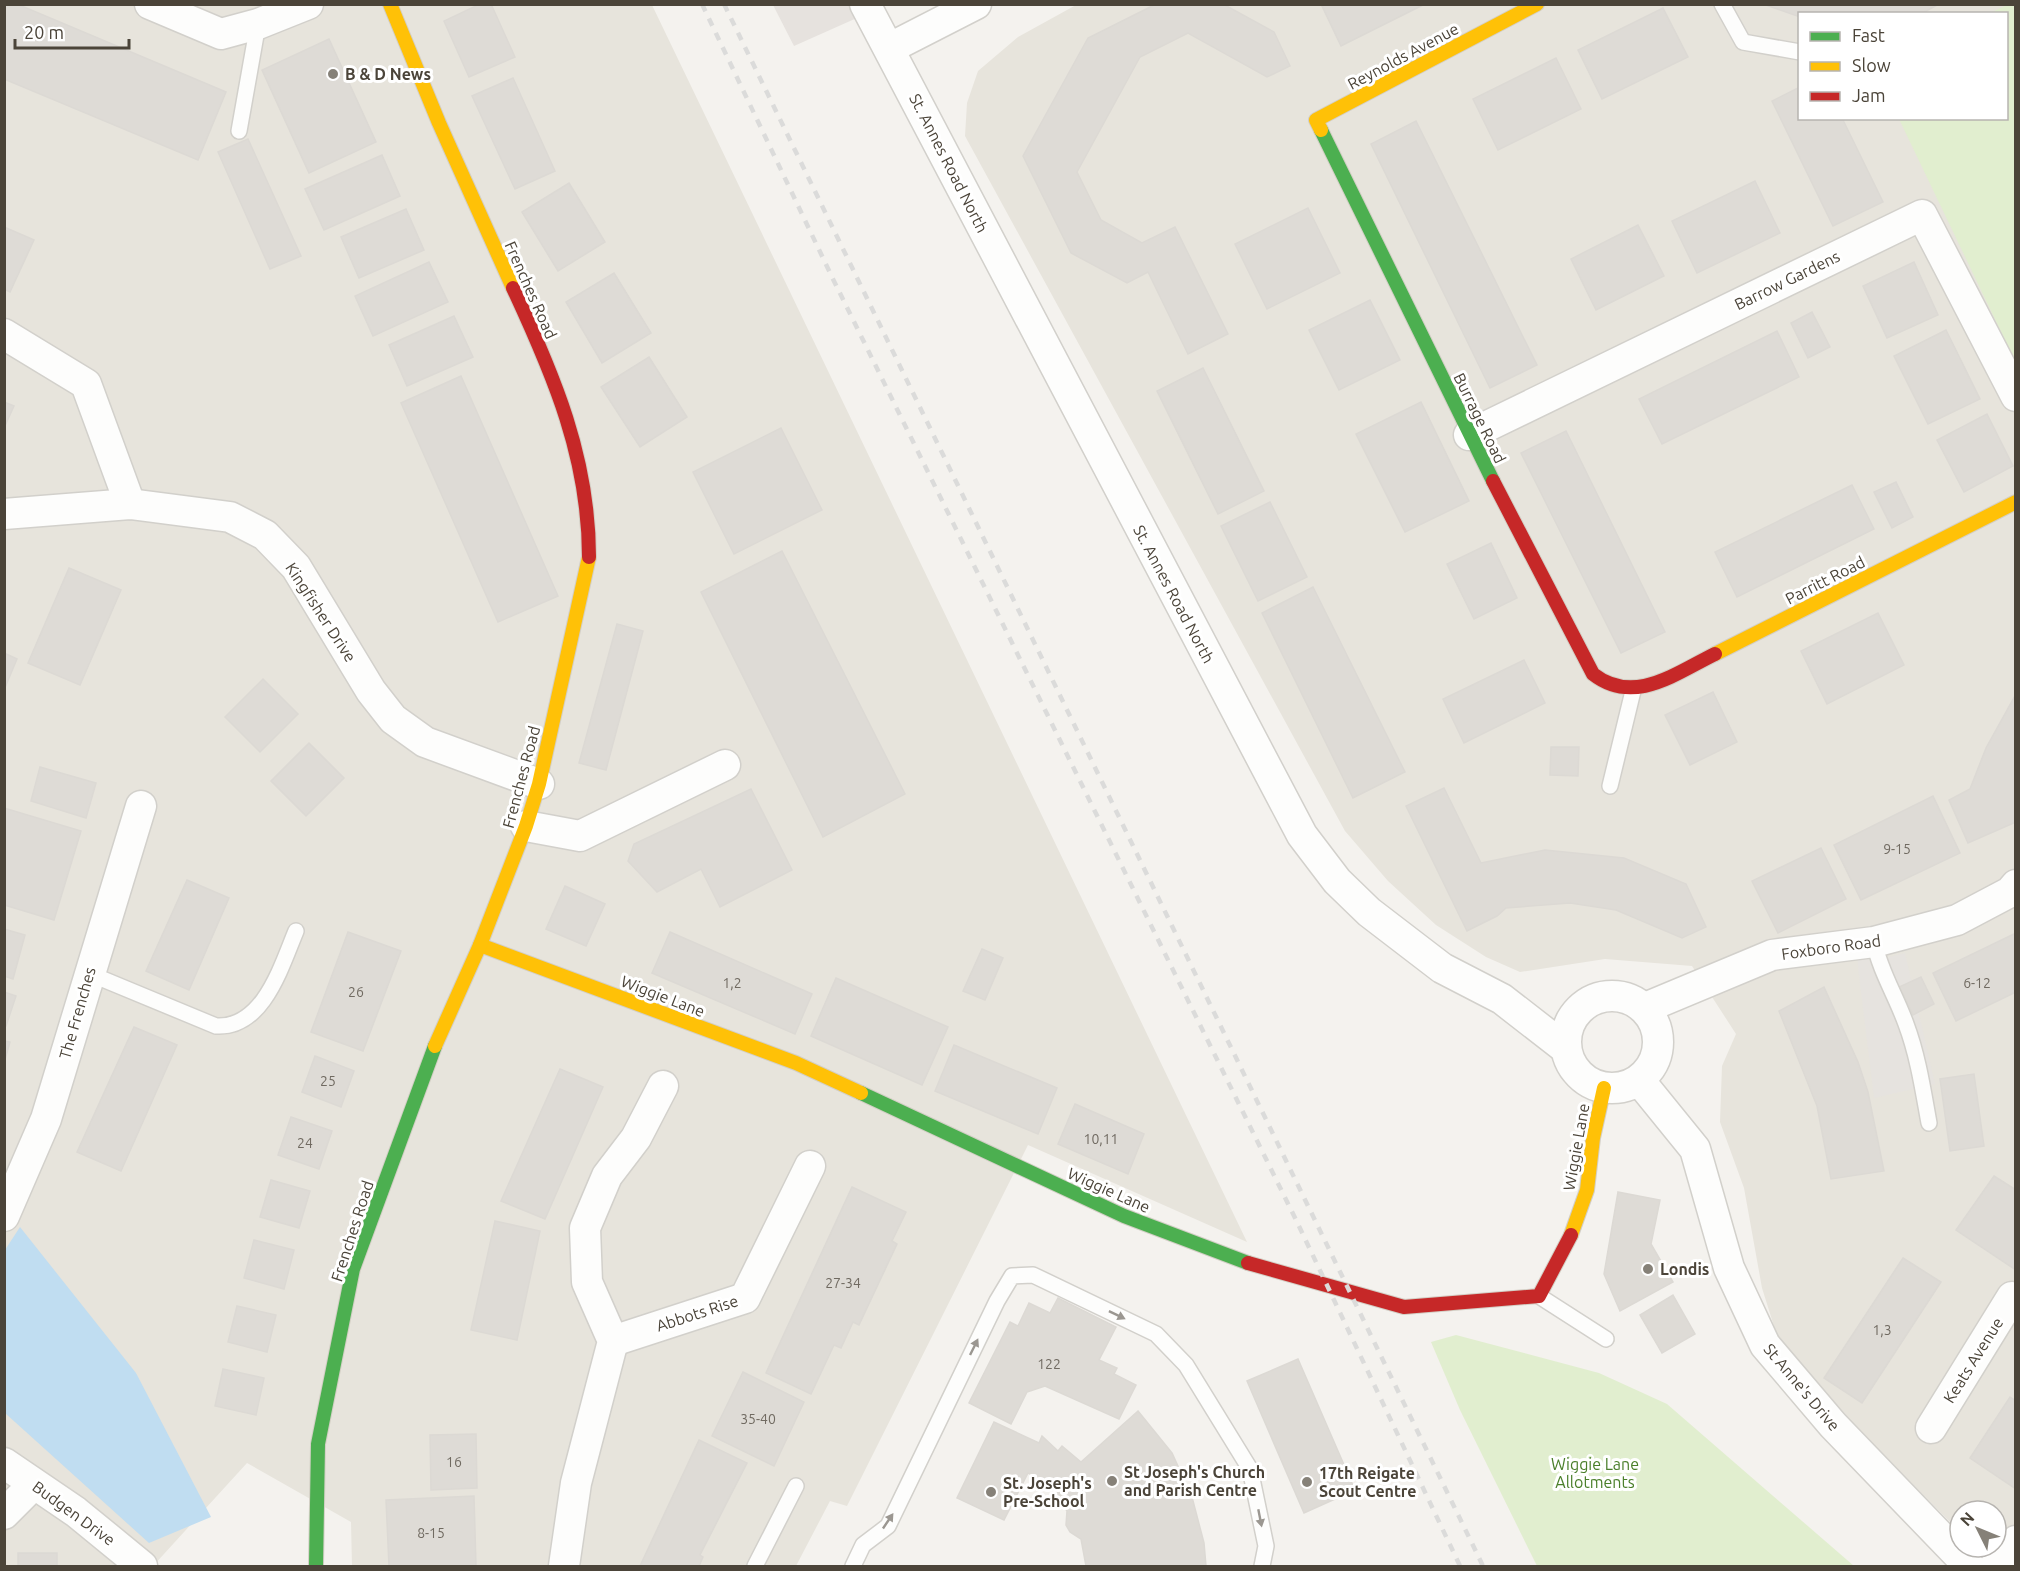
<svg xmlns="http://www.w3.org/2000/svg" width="2020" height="1571" font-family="Ubuntu,sans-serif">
<rect width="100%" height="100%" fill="#f4f2ee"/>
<g fill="#e7e4dc" fill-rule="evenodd">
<path d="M5,5H652L1247,1242L1028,1145L847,1506L830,1501L796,1566H352L351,1522L247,1463L153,1566H5Z"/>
<path d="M1076,5H2015V1566H1994L1975,1547H1996V1511H1960V1532L1862,1433L1778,1339L1762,1288L1744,1188L1720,1122L1722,1066L1736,1034L1692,966L1605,959L1520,972L1486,957L1436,925L1388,881L1345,831L965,136L967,103L978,71L1018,37ZM1800,14H2006V118H1800Z"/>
</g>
<path fill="#e6e2de" d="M773,5H886L794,46Z"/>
<g fill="#e1eecf">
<path d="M2007,5H2016L2015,361L1899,119L2006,118V14L1990,13Z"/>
<path d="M1456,1335L1599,1373L1667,1404L1854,1566H1537L1460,1410L1431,1342Z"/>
</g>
<path fill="#e6e3df" d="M1905,953L1935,1084L1874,1098L1857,958L1878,960Z"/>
<path fill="#c0ddf1" d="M20,1227L136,1373L211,1517L149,1543L5,1413V1250Z"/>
<g fill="#dedbd6" stroke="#dcd9d4" stroke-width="1.5">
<path d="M4,4H17L226,92L198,160L4,79Z"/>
<path d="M480,4H491L515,57L469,77L444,21Z"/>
<path d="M1156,4H1223L1274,32L1290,66L1267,77L1188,33L1140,57L1077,172L1101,220L1142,243L1175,227L1228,334L1188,354L1148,272L1127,283L1071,253L1023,156L1088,38Z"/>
<path d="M1321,4H1425L1341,46Z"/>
<path d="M1763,4H1939L1921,14H1800V17Z"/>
<path d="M1663,8L1688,57L1602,99L1578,50Z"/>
<path d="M329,39L376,142L309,173L262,70Z"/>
<path d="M1556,58L1581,109L1498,150L1473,99Z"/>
<path d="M513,78L555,171L515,189L472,96Z"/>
<path d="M1800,87V118H1842L1883,202L1833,226L1772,101Z"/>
<path d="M1416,121L1537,365L1490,388L1371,144Z"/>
<path d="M248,139L301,256L270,269L218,152Z"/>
<path d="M382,155L400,196L324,230L305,189Z"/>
<path d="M1755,181L1780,233L1697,273L1672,221Z"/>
<path d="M569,183L605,242L558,271L522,212Z"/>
<path d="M1308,208L1340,273L1267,309L1235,244Z"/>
<path d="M406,209L424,250L359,278L341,237Z"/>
<path d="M1638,225L1664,276L1596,310L1571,259Z"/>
<path d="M4,227L34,240L10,292L4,289Z"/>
<path d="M429,262L448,302L373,336L355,296Z"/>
<path d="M1914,262L1938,315L1887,338L1863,286Z"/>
<path d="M614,273L651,333L602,363L566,302Z"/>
<path d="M1370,300L1400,360L1339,390L1309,330Z"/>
<path d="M1812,312L1830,347L1808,358L1791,323Z"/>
<path d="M454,316L473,357L407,386L389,345Z"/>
<path d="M1946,330L1980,399L1928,424L1894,356Z"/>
<path d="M1777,331L1799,377L1662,444L1639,399Z"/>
<path d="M649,357L687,417L640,447L601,387Z"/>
<path d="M1203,368L1264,491L1218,514L1157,391Z"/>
<path d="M461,376L558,596L498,622L401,403Z"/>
<path d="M4,402L14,406L4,428Z"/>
<path d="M1421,402L1469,501L1405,532L1356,434Z"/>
<path d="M1987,414L2013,466L1964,492L1937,440Z"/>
<path d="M781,428L822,510L734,554L693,472Z"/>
<path d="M1566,431L1665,632L1621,653L1521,453Z"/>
<path d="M1896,482L1913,517L1892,528L1874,492Z"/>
<path d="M1852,485L1874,529L1737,597L1715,552Z"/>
<path d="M1270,502L1307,577L1258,601L1221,526Z"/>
<path d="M1491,543L1517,598L1474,619L1447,564Z"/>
<path d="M782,551L905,794L823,837L701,592Z"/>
<path d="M69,568L121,590L80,685L28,663Z"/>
<path d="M1313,587L1405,772L1353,798L1262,613Z"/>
<path d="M1878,613L1904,665L1827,704L1801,651Z"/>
<path d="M617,624L643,631L606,770L579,763Z"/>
<path d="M4,653L17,659L4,690Z"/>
<path d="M1524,660L1545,703L1464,743L1443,699Z"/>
<path d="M263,679L298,714L260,752L225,717Z"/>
<path d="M1713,692L1737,742L1690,765L1665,715Z"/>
<path d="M2016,694V822L1968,843L1949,800L1970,789L1986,748Z"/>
<path d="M309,743L344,778L306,816L271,781Z"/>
<path d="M1551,747H1579L1578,776L1550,775Z"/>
<path d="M40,767L96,783L86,818L31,801Z"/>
<path d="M1444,788L1481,863L1545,850L1624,858L1686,884L1706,927L1682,938L1616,910L1570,903L1506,908L1497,916L1467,931L1406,806Z"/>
<path d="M751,789L792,870L720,907L701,869L657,892L628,861L634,844Z"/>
<path d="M1933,796L1960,853L1861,900L1834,845Z"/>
<path d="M4,808L81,831L54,920L4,905Z"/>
<path d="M1821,848L1846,899L1778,933L1752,881Z"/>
<path d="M187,880L229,898L189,990L146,971Z"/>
<path d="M565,886L605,904L586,946L546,929Z"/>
<path d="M4,929L25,935L13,979L4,976Z"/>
<path d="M348,932L401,951L363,1051L311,1032Z"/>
<path d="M670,932L812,994L795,1034L652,973Z"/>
<path d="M2016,933V992L1956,1021L1933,973Z"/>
<path d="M982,949L1003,958L985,1000L963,991Z"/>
<path d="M1921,977L1934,1004L1913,1015L1899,987Z"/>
<path d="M836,978L948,1027L922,1085L811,1036Z"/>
<path d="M1824,987L1858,1062L1868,1092L1884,1171L1831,1179L1817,1106L1779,1011Z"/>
<path d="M4,992L16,996L6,1026H4Z"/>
<path d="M134,1027L177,1045L121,1171L77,1152Z"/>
<path d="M4,1041L10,1042L4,1063Z"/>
<path d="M954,1045L1057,1088L1038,1134L935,1091Z"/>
<path d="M315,1056L354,1071L341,1107L302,1092Z"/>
<path d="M560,1069L603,1087L545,1219L501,1201Z"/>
<path d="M1974,1074L1984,1146L1950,1151L1940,1079Z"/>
<path d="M1075,1104L1144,1134L1128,1174L1058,1144Z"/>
<path d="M291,1117L332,1131L319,1169L278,1155Z"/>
<path d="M1994,1176L2016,1190V1270L1956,1230Z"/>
<path d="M271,1180L310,1191L299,1228L260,1217Z"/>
<path d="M852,1187L906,1212L892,1241L897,1244L859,1325L853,1322L841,1348L834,1345L811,1394L766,1373Z"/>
<path d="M1618,1192L1660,1200L1651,1244L1673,1282L1620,1311L1604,1274Z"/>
<path d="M495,1221L540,1231L517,1340L471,1330Z"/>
<path d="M254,1240L294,1250L284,1289L244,1278Z"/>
<path d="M1903,1258L1941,1282L1862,1403L1824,1378Z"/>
<path d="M1673,1295L1695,1334L1662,1353L1640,1315Z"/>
<path d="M1058,1298L1116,1327L1099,1360L1117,1368L1114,1374L1136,1385L1119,1419L1045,1386L1027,1392L1011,1424L969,1403L1010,1322L1018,1326L1029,1303L1050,1313Z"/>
<path d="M237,1306L276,1315L267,1352L228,1342Z"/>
<path d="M1298,1359L1355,1490L1304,1513L1247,1381Z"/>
<path d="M223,1369L264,1378L256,1415L215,1406Z"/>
<path d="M743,1372L804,1402L774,1466L712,1436Z"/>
<path d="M2010,1397L2016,1401V1489L1970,1458Z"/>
<path d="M1138,1411L1172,1453L1192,1497L1204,1543L1206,1566H1086L1081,1539L1070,1532L1066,1525L1067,1511L1052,1489L1028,1473L1004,1520L957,1498L994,1422L1039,1443L1042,1436L1058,1451L1062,1446L1081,1462Z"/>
<path d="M476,1434L477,1488L431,1490L430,1435Z"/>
<path d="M699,1440L747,1463L700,1555L703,1557L699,1566H640Z"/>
<path d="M474,1496L476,1566H389L386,1500Z"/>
<rect x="18" y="1553" width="39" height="13"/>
</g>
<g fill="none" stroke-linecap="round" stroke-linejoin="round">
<g stroke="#d2d0cb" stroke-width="18">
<g id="lane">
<path d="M1722,4L1743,42L1800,52"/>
<path d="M239,131L258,24"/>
<path d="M1610,786L1633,691"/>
<path d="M1874,942C1880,971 1896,996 1906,1024C1918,1056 1923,1090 1929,1123"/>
<path d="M88,973L216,1026C263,1029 281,967 296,931"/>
<path d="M1539,1296L1606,1339"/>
<path d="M755,1566L796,1486"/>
<path d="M853,1566L863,1545L888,1526L997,1301L1012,1276L1033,1275L1156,1334L1186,1365L1250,1469L1266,1546L1262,1566"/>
</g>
</g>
<g stroke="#d2d0cb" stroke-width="33">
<g id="street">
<path d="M150,4L221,34L258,24L308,4"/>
<path d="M865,4L1302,835L1337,881L1369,912L1442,968L1502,999L1565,1048"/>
<path d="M890,48L976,4"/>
<path d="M4,334L86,384L130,504"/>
<path d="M1469,435L1922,215L2016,396"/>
<path d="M4,514L130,504L230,517L265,535L296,567L371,691L393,719L425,742L539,784"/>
<path d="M526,826L580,836L725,765"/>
<circle cx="1612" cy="1042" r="46"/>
<path d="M1645,1008L1772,955L1874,942L1957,920L2010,892L2016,885"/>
<path d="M1639,1080L1695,1149L1729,1268L1765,1345L1833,1425L1969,1566"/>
<path d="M4,1216L46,1119L141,806"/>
<path d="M613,1341L745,1298L810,1166"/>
<path d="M1931,1428L2012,1297L2016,1299"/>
<path d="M4,1463L76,1512L142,1566"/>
<path d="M4,1514L34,1484"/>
<path d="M564,1566L576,1483L613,1341L587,1282L585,1228L607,1176L636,1138L663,1086"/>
<path d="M1995,1566L2016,1541"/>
</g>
</g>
<g stroke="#d3cfc5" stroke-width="16">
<g id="fast">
<path d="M1321,130L1493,481"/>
<path d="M861,1093L1124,1216L1248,1263"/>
<path d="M316,1566L318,1444L353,1269L435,1046"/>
</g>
</g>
<g stroke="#d3cfc5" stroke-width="16">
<g id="slow">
<path d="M390,4L439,123L513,288"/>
<path d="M1321,130L1316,120L1537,4"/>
<path d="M1715,654L2016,502"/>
<path d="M480,945L796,1063L861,1093"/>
<path d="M435,1046L480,945L526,826L539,784L589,557"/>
<path d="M1571,1235L1587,1190L1593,1138L1604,1088"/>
</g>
</g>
<g stroke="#d3cfc5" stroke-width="16">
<g id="jam">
<path d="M513,288C554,376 589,458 589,557"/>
<path d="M1493,481L1593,674C1634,706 1676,673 1715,654"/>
<path d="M1248,1263L1404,1307L1539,1296L1571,1235"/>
</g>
</g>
<use href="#lane" stroke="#fdfdfc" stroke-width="15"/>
<use href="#street" stroke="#fdfdfc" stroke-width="30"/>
<use href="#fast" stroke="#4caf50" stroke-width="14"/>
<use href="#slow" stroke="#ffc107" stroke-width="14"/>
<use href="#jam" stroke="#c62828" stroke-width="14"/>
<g stroke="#dbdbda" stroke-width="4.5" stroke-dasharray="8 8" stroke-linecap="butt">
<path d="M702,4L832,277L1298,1224L1460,1566"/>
<path d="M724,4L1483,1566"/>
</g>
</g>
<defs><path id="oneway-solid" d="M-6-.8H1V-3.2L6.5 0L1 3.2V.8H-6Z" transform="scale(1.5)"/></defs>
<g fill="#9b9791">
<use href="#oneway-solid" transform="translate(1117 1315) rotate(26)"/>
<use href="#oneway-solid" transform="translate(974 1347) rotate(-64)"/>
<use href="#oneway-solid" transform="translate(1260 1518) rotate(79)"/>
<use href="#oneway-solid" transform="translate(888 1521) rotate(-56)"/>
</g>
<g fill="#868178" stroke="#fff" stroke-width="2">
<circle cx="333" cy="74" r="6"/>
<circle cx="1648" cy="1269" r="6"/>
<circle cx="1112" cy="1481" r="6"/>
<circle cx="1307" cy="1482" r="6"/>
<circle cx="991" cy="1492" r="6"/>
</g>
<g text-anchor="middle" stroke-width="6" stroke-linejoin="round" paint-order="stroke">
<g font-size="14" fill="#706a61">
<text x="1897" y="854">9-15</text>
<text x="732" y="988">1,2</text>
<text x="1977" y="988">6-12</text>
<text x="356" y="997">26</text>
<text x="328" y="1086">25</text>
<text x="1101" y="1144">10,11</text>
<text x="305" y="1148">24</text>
<text x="843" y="1288">27-34</text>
<text x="1882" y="1335">1,3</text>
<text x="1049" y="1369">122</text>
<text x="758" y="1424">35-40</text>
<text x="454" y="1467">16</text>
<text x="431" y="1538">8-15</text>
</g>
<g font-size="16" fill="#4b4439" stroke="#fff">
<text transform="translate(1403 56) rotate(-28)" y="6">Reynolds Avenue</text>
<text transform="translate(949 163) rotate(63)" y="6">St. Annes Road North</text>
<text transform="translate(1787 280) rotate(-26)" y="6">Barrow Gardens</text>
<text transform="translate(531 290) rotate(66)" y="6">Frenches Road</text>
<text transform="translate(1480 418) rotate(64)" y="6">Burrage Road</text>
<text transform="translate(1825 580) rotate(-27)" y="6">Parritt Road</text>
<text transform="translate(1174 594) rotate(62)" y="6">St. Annes Road North</text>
<text transform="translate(321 612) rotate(57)" y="6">Kingfisher Drive</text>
<text transform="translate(521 777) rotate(-75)" y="6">Frenches Road</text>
<text transform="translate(1831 947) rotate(-8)" y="6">Foxboro Road</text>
<text transform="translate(663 996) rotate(21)" y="6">Wiggie Lane</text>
<text transform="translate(77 1013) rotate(-74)" y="6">The Frenches</text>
<text transform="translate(1576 1147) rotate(-80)" y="6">Wiggie Lane</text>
<text transform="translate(1109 1190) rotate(24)" y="6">Wiggie Lane</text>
<text transform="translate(352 1231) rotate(-72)" y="6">Frenches Road</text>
<text transform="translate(697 1313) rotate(-18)" y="6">Abbots Rise</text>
<text transform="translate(1973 1360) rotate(-58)" y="6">Keats Avenue</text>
<text transform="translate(1802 1387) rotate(50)" y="6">St Anne's Drive</text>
<text transform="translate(74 1513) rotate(36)" y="6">Budgen Drive</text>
</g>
<g font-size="16" font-weight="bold" fill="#4b4439" stroke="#fff" text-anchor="start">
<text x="345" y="80">B &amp; D News</text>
<text x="1660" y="1275">Londis</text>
<text x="1124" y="1478">St Joseph's Church<tspan x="1124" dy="18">and Parish Centre</tspan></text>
<text x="1319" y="1479">17th Reigate<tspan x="1319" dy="18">Scout Centre</tspan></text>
<text x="1003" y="1489">St. Joseph's<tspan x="1003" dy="18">Pre-School</tspan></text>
</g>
<g font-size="16" fill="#4a7f2a" stroke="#fff">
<text x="1595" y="1470">Wiggie Lane<tspan x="1595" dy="18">Allotments</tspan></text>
</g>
</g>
<rect width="2020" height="1571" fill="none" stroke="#4b4439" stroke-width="12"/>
<rect x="1798" y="12" width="210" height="108" fill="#ffffff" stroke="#b7b4b0" stroke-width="1.5"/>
<rect x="1810" y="32" width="30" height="9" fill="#4caf50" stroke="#b7b4b0" stroke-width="1.5"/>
<text x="1852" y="42" font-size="18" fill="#4b4439">Fast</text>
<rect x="1810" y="62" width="30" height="9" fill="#ffc107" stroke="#b7b4b0" stroke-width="1.5"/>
<text x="1852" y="72" font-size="18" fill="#4b4439">Slow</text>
<rect x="1810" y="92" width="30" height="9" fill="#c62828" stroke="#b7b4b0" stroke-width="1.5"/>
<text x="1852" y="102" font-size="18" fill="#4b4439">Jam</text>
<g transform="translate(1978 1529) rotate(313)"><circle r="28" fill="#ffffff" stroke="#b7b4b0" stroke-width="1.5"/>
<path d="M0-4.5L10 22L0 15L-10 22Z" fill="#868178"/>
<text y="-9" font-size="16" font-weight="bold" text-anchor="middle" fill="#4b4439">N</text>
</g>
<path d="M15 39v9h114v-9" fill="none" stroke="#4b4439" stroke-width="3"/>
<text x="24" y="39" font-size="18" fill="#4b4439" stroke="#ffffff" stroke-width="4.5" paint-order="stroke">20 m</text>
</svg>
